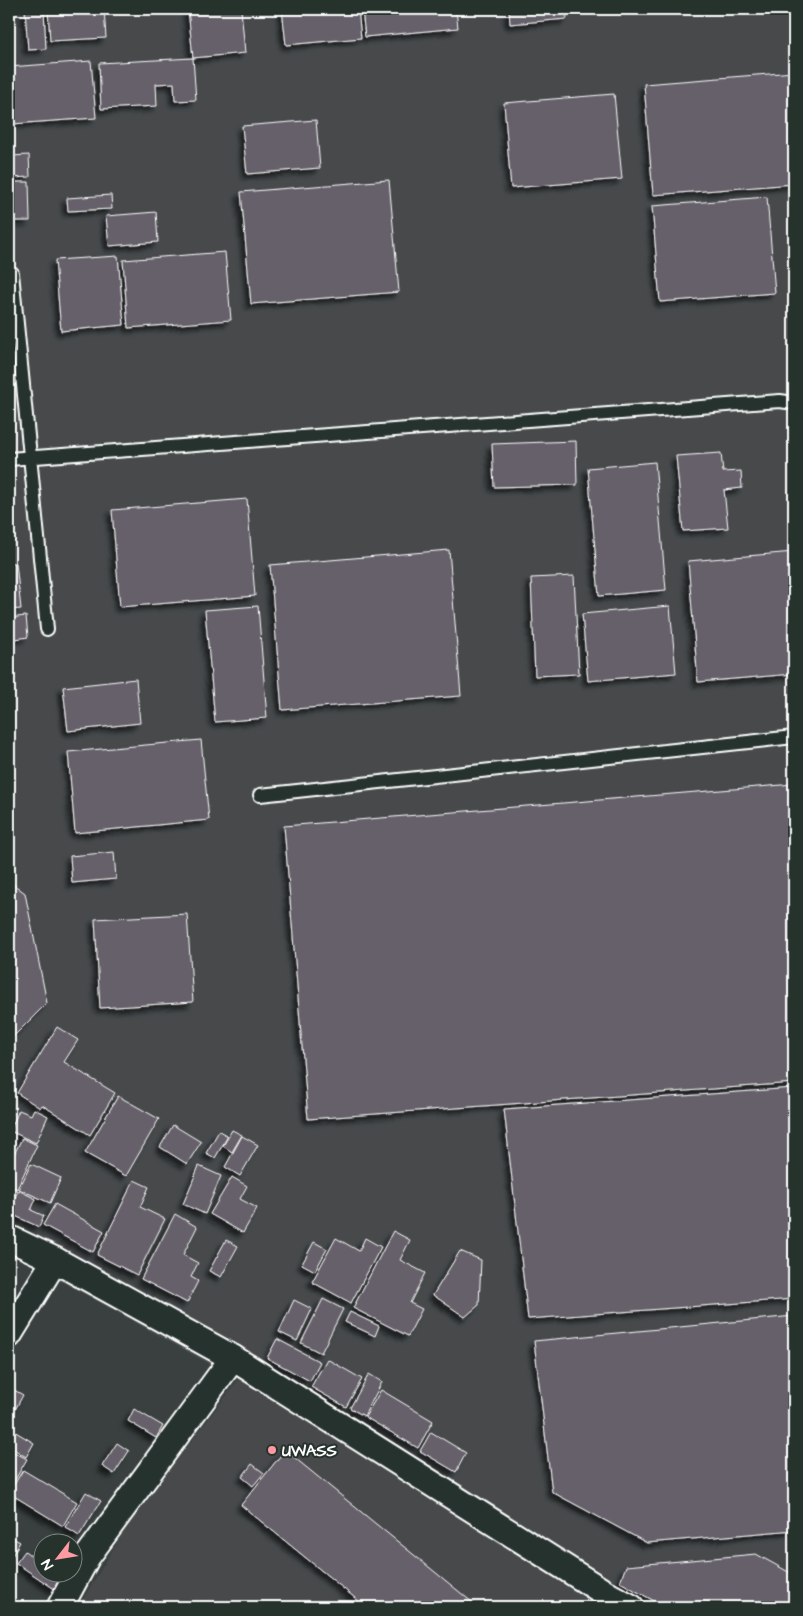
<svg xmlns="http://www.w3.org/2000/svg" width="803" height="1616" font-family="'Architects Daughter',sans-serif">
<defs>
<filter id="shadow"><feDropShadow dx="-4.5" dy="4.5" stdDeviation="2.5" flood-color="#0009"/></filter>
</defs>
<rect width="100%" height="100%" fill="#39403f"/>
<filter id="ink" filterUnits="userSpaceOnUse"><feTurbulence type="fractalNoise" baseFrequency=".02" numOctaves="2"/><feDisplacementMap in="SourceGraphic" scale="10" xChannelSelector="R" yChannelSelector="G"/><feConvolveMatrix kernelMatrix="1 2 1 2 8 2 1 2 1" color-interpolation-filters="sRGB"/></filter>
<g filter="url(#ink)">
<path fill="#464a4c" d="M9,9H794V1607H642L282,1404L628,1607H78L131,1520L238,1380L9,1252Z"/>
<g fill="#66606a" stroke="#fff" filter="url(#shadow)">
<path d="M25,9H44L46,49L28,50Z"/>
<path d="M48,9H104L106,38L50,41Z"/>
<path d="M188,9H241L245,53L193,58Z"/>
<path d="M282,9H358L361,38L286,45Z"/>
<path d="M362,9H456L458,28L365,37Z"/>
<path d="M509,9H566L567,19L510,24Z"/>
<path d="M193,58L196,100L175,101L174,83L156,84L157,106L101,109L99,63Z"/>
<path d="M91,61L96,118L12,124L9,67Z"/>
<path d="M794,72V184L653,195L644,84Z"/>
<path d="M614,94L622,179L511,188L504,103Z"/>
<path d="M316,120L320,168L247,174L242,126Z"/>
<path d="M29,155L30,177L11,178V156Z"/>
<path d="M389,180L399,292L251,304L241,192Z"/>
<path d="M12,182H29L30,221H13Z"/>
<path d="M111,195L112,209L68,211L67,198Z"/>
<path d="M767,197L775,293L660,302L652,206Z"/>
<path d="M156,212L158,242L109,246L106,216Z"/>
<path d="M225,252L231,320L128,328L123,260Z"/>
<path d="M118,256L124,325L61,331L55,260Z"/>
<path d="M576,441L577,485L494,487L492,444Z"/>
<path d="M721,453L723,472L741,471L742,488L724,490L728,528L683,531L676,456Z"/>
<path d="M655,462L666,590L599,596L588,468Z"/>
<path d="M247,499L255,596L120,607L112,510Z"/>
<path d="M449,550L461,696L282,710L270,565Z"/>
<path d="M794,552V674L698,682L688,561Z"/>
<path d="M9,563H16L21,609L9,610Z"/>
<path d="M574,576L579,674L535,676L531,578Z"/>
<path d="M258,606L267,718L215,722L205,610Z"/>
<path d="M670,606L676,673L588,681L582,614Z"/>
<path d="M26,616L28,637L9,640V618Z"/>
<path d="M136,679L140,723L68,731L63,687Z"/>
<path d="M201,740L209,820L75,833L68,752Z"/>
<path d="M794,784V1083L308,1119L284,826Z"/>
<path d="M114,852L116,879L72,883L70,856Z"/>
<path d="M9,881L25,893L47,1003L9,1041Z"/>
<path d="M187,914L193,1002L100,1008L95,919Z"/>
<path d="M57,1027L78,1040L64,1062L115,1093L90,1135L42,1105L40,1108L17,1093Z"/>
<path d="M794,1088V1299L528,1319L504,1109Z"/>
<path d="M118,1096L159,1119L126,1176L85,1153Z"/>
<path d="M34,1109L48,1116L36,1143L10,1131L19,1110L31,1115Z"/>
<path d="M173,1125L201,1142L187,1164L160,1147Z"/>
<path d="M232,1130L242,1135L232,1152L223,1146Z"/>
<path d="M219,1131L228,1136L215,1158L206,1153Z"/>
<path d="M242,1136L258,1145L240,1176L225,1167Z"/>
<path d="M22,1138L37,1145L17,1189L9,1185V1165Z"/>
<path d="M31,1164L61,1178L50,1203L19,1189Z"/>
<path d="M199,1166L221,1176L205,1214L183,1204Z"/>
<path d="M232,1177L247,1186L240,1199L257,1208L243,1233L210,1214Z"/>
<path d="M134,1180L149,1187L140,1207L165,1219L137,1275L97,1255Z"/>
<path d="M18,1190L36,1199L31,1210L44,1216L39,1227L9,1213Z"/>
<path d="M55,1204L104,1231L93,1252L43,1225Z"/>
<path d="M175,1214L197,1227L183,1255L198,1263L191,1277L198,1281L187,1303L141,1279Z"/>
<path d="M393,1231L410,1240L400,1260L425,1273L410,1303L422,1309L408,1336L353,1308Z"/>
<path d="M336,1238L359,1251L365,1238L381,1247L351,1303L312,1282Z"/>
<path d="M226,1240L238,1246L221,1277L209,1271Z"/>
<path d="M314,1242L327,1249L315,1271L302,1264Z"/>
<path d="M460,1251L481,1260L479,1305L465,1317L433,1295Z"/>
<path d="M323,1299L343,1309L321,1353L301,1343Z"/>
<path d="M294,1300L312,1309L297,1341L279,1332Z"/>
<path d="M350,1312L379,1326L375,1336L345,1322Z"/>
<path d="M794,1316V1530L647,1543L552,1492L534,1341Z"/>
<path d="M277,1339L320,1362L310,1381L267,1358Z"/>
<path d="M327,1359L362,1379L346,1407L311,1387Z"/>
<path d="M369,1374L382,1382L364,1416L350,1408Z"/>
<path d="M9,1387L23,1395L9,1421Z"/>
<path d="M381,1390L433,1421L418,1448L365,1417Z"/>
<path d="M134,1409L163,1426L156,1438L128,1421Z"/>
<path d="M9,1428L34,1443L26,1457L9,1446Z"/>
<path d="M431,1432L466,1453L456,1472L420,1451Z"/>
<path d="M117,1443L129,1451L114,1474L102,1466Z"/>
<path d="M285,1450L478,1607H366L241,1505Z"/>
<path d="M12,1451L27,1459L9,1490V1455Z"/>
<path d="M252,1464L264,1473L253,1486L242,1477Z"/>
<path d="M23,1470L77,1502L63,1526L9,1493Z"/>
<path d="M86,1492L101,1501L79,1536L65,1527Z"/>
<path d="M9,1536L20,1542L9,1561Z"/>
<path d="M56,1536L66,1544H51Z"/>
<path d="M35,1550L42,1555V1574H72L59,1592L16,1563L25,1551L31,1556Z"/>
<path d="M756,1554L794,1575V1607H665L620,1582L626,1566Z"/>
</g>
<g fill="none" stroke-linecap="round" stroke-linejoin="round">
<g stroke="#fff" stroke-width="16">
<g id="lane">
<path d="M12,273L47,629"/>
<path d="M9,459L780,401L794,403"/>
<path d="M260,795L794,737"/>
</g>
</g>
<g stroke="#fff" stroke-width="29">
<g id="street">
<path d="M9,1238L55,1260L233,1358L610,1596L631,1607"/>
<path d="M9,1335L55,1260"/>
<path d="M60,1607L87,1557L233,1358"/>
</g>
</g>
<use href="#lane" stroke="#26332d" stroke-width="12"/>
<use href="#street" stroke="#26332d" stroke-width="25"/>
</g>
</g>
<circle fill="#ff9aa2" stroke="#26332d" stroke-width="2" cx="272" cy="1450" r="5"/>
<g text-anchor="middle" stroke-width="4" stroke-linejoin="round" paint-order="stroke">
<g font-size="16" font-weight="bold" fill="#fff" stroke="#26332d" text-anchor="start">
<text x="282" y="1456">UWASS</text>
</g>
</g>
<rect width="803" height="1616" fill="none" stroke="#26332d" stroke-width="30"/>
<rect x="15" y="15" width="773" height="1586" fill="none" stroke="#fff" stroke-width="2" filter="url(#ink)"/>
<g transform="translate(58 1558) rotate(239)"><circle r="24" fill="#26332d" stroke="#7d8581"/>
<path d="M0-4L9 19L0 12L-9 19Z" fill="#ff9aa2"/>
<text y="-8" font-size="14" font-weight="bold" text-anchor="middle" fill="#ffffff">N</text>
</g>
</svg>
